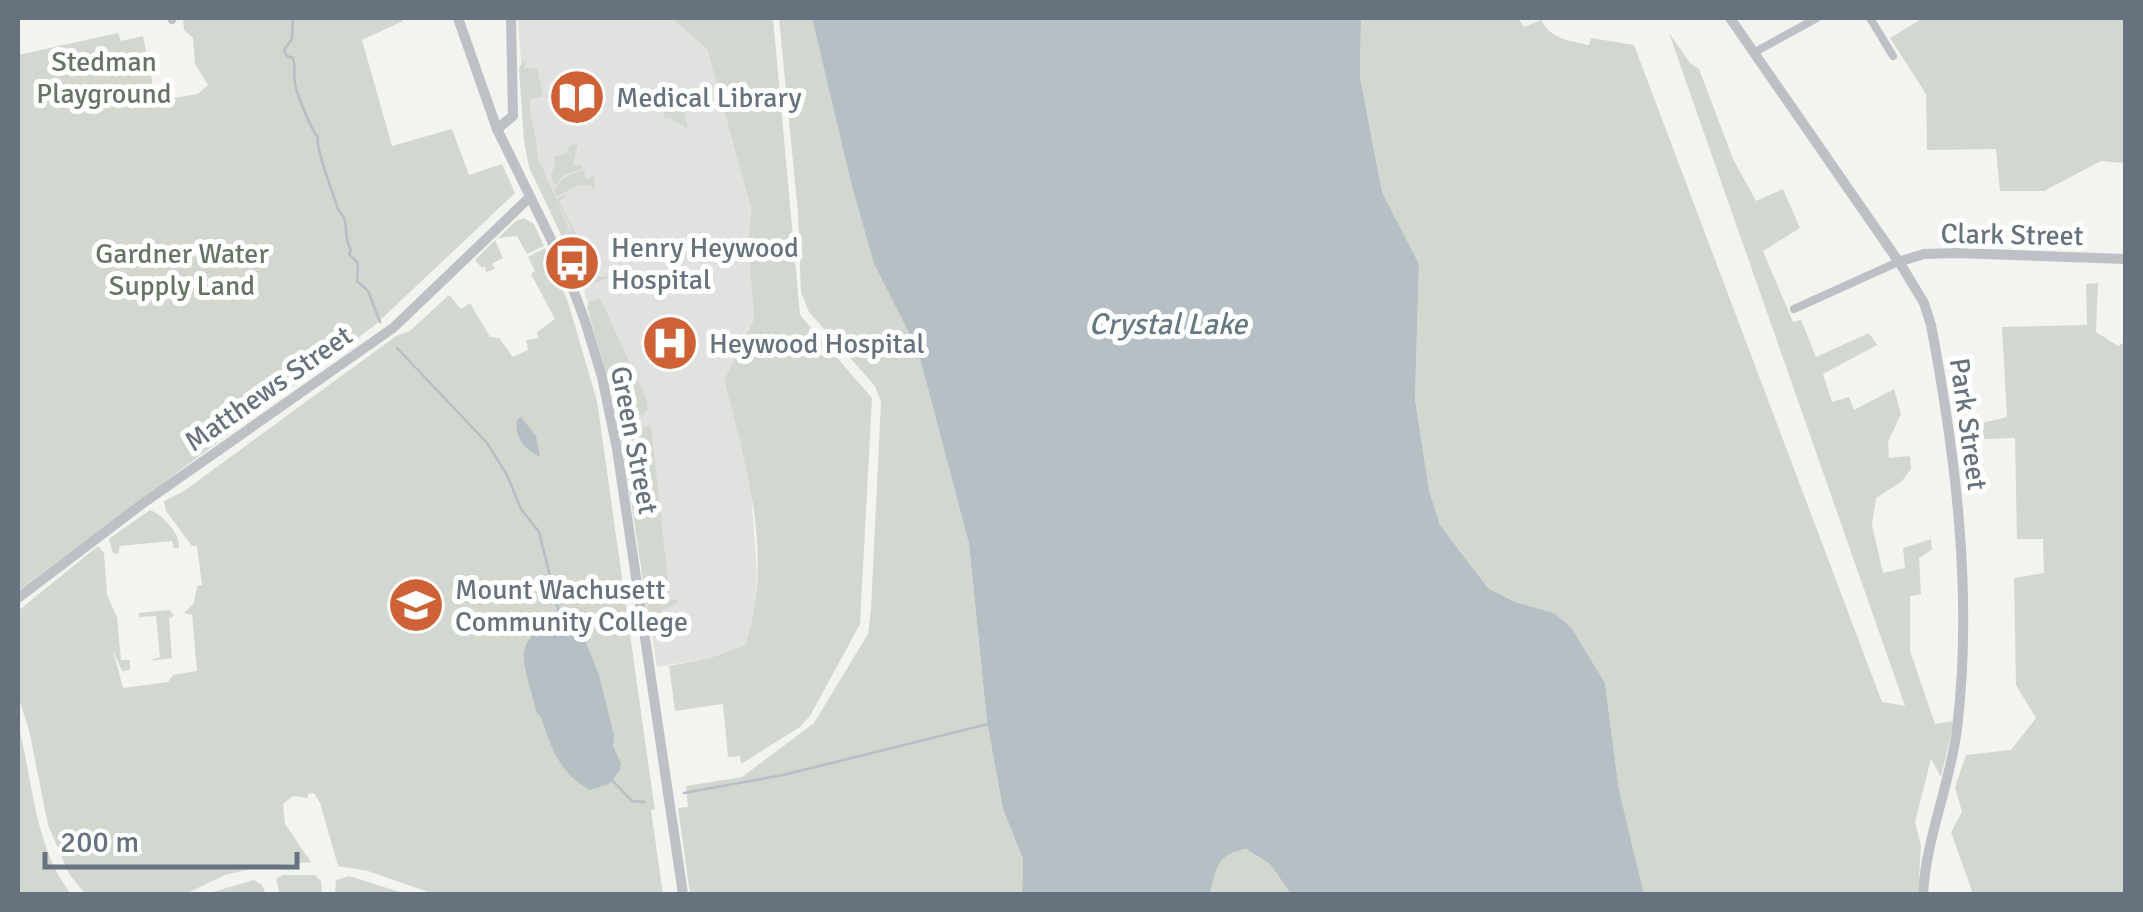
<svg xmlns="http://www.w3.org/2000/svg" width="2143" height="912" font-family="Signika,sans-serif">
<rect width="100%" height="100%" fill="#f3f3f0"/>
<path fill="#e1e2e0" d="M518,18H671L707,49L751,208L748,245L754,319L724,380L750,478L757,572L755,617L745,645L710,658L657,667L614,396L583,286L565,236L527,155Z"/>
<g fill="#d2d8d0">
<path d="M183,18H401L403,21L362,40L392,146L452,129L469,175L502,164L515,193L375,325L18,591V55L118,33L121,41L143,36L156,101L198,94L208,85L195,64L193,38L184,30Z"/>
<path d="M671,18H773L800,315L872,398L860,624L810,716L800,727L741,764L740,756L728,757L723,704L675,711L669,666L710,658L745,645C775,560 746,464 724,380L754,319L748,245L751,208L707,49Z"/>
<path d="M779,18H812L851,183L874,264L918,351L969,544L987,722L1003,809L1023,859L1022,894H690L678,808L688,807L686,786L742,777L814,723L868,634L871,609L881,402L875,386L809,312L801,292L798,213Z"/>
<path d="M1361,18H1518L1524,27L1541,20C1551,39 1569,41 1589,45L1591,38L1634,45L1882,702L1905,706L1669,33L1691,64L1699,69L1733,159L1756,201L1783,189L1800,228L1763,251L1793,322L1801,320L1816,357L1869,333L1877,345L1823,374L1832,402L1849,397L1854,410L1894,389L1901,414L1888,442L1889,458L1910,456L1911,469L1902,481L1876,498L1872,525L1883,573L1905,568L1903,548L1931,539L1932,550L1919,558L1921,594L1910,596V651L1935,724L1954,721L1941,777L1931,759L1915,822L1921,846L1918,894H1644L1619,790L1605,683L1571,627L1554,613L1515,602L1488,588L1440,525L1429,490L1415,399L1419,264L1382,192L1360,77Z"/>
<path d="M1923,18H2125V205L2123,163L2101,161L2044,191H2000L1996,149L1927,150L1926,94L1890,38Z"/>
<path d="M536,58L527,61L524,68H537L543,96L530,99C528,117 539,140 537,157C549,180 556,202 569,229L562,237L529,167L524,141L519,68L523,61Z"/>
<path d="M666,85H671L683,106L688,129L670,118L665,119L656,89Z"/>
<path d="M578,143L573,165H582L583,169L563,175L555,185L551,176L555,164L554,157L568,153L569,146Z"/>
<path d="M584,170L586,179L594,176L595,192L590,185H579L555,197C553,180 570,174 584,170Z"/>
<path d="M566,194L567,196L559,201L598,276L605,277L626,266L629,271L584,287L562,239L571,228L556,199Z"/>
<path d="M524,218L534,224L544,246L527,254L517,236L498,238L516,221Z"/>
<path d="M495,240L503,258L492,264L495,269L486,272L485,266L482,268L475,260Z"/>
<path d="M545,248L568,302L597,401L654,804L655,809L651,810L663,894H434L368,871L338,866L320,803L314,793L308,794V798L293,796L283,804L285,824L311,862L258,867L225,875L185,894H85L69,874L48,825L29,730L18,696V611L98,546L104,553L107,595L117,617L121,660H130V670L122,671L113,650L123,688L168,682L173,675L197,671L192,615L184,613L194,603L197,586L202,585L197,546H192L166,511L164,501L184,491L396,336L410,331L449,295L461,309L470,303L490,337L499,338L513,357L528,350L526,340L538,338L537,332L555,319L531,274L535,271L528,257Z"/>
<path d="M2098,283L2096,332L2118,346L2126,341L2125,894H1973L1951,832L1962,812L1955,787L1966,755L2011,750L2036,718L2016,685L2014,578L2044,573L2043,539H2017L2015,438L1983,439L1982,423L2007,417L2002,327L2087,325L2086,284Z"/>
<path d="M600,298L646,398L648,409L643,415L624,419L617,412L587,307L589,302Z"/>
<path d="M651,425L670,600H677L678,603L654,615L647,609L623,442L626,430Z"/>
<path d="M150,510C163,515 181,534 179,548H174L172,541L120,546L118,554L113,553L109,539Z"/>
<path d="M170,610L174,616L169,618L172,658L149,661L160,657L156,616L139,617V613Z"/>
<path d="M18,725C34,783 33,844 71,894H18Z"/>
<path d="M1246,849L1270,864L1291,894H1210C1217,867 1216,855 1246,849Z"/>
<path d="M283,875H315L321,881L322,894H280L276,879Z"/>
<path d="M349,876L406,894H335L336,880Z"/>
<path d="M254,880L262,885L266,894H206Z"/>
</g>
<g fill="#b6bfc4">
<path d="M812,18H1361L1360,77L1382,192L1419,264L1415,399L1429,490L1440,525L1488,588L1515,602L1554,613L1571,627L1605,683L1619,790L1644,894H1291L1270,864L1246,849C1216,855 1217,867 1210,894H1022L1023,859L1003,809L987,722L969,544L918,351L874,264L851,183Z"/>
<path d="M521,417L536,436L540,457C525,450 514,437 517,420Z"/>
<path d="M562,624L576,626L585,640L599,675L614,736L613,746L621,763L620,770L609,784L590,790C560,774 551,748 541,717L536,712C528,670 503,635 562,624Z"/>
</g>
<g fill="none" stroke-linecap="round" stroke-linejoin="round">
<g stroke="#b6bfc4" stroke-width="2.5">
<path d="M293,18L292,39L284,50L287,56L293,58C296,68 293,73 295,83C296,92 312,132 318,137C315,149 334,195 338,209C340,213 344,216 345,221C347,231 345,242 351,250L349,254L358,263L357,281L368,291L380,322"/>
<path d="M397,348L487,443L507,475L521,509L539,532L562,624"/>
<path d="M611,779L632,801L645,802"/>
<path d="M684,793L783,775L988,724"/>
</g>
<g stroke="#bdc0c4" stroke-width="8">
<path d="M1870,18L1893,56"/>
<path d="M172,20V18"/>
<path d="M1755,52L1817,18"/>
<path d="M1794,309L1898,262"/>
</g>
<g stroke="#bdc0c4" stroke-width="10">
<path d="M458,18L497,129L565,268L585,321L602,377L617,449L683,894"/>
<path d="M1730,18L1901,265L1924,303L1931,325C1956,457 1973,595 1957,729C1950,785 1926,838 1923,894"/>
<path d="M497,129L513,116L511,18"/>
<path d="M1898,262L1924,254L1957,253L2126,259"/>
<path d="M18,598L142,504L393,328L530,197"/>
</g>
</g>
<defs>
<g id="library-disc" transform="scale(2.875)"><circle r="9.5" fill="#ce6236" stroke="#fff"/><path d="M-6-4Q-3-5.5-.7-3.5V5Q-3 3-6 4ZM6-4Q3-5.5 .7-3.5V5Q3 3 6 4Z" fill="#fff"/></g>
<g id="bus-disc" transform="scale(2.875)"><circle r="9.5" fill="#ce6236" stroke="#fff"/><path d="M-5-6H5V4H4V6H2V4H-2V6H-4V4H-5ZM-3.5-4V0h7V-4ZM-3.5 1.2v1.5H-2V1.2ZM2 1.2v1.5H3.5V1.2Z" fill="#fff"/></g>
<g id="hospital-disc" transform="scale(2.875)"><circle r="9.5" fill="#ce6236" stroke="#fff"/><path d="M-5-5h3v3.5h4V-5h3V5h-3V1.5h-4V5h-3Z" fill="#fff"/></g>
<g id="university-disc" transform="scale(2.875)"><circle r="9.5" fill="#ce6236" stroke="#fff"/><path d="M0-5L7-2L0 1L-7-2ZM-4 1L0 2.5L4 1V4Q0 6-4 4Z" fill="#fff"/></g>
</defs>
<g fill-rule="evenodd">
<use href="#library-disc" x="577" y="97"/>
<use href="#bus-disc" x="572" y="263"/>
<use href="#hospital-disc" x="670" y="343"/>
<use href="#university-disc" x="416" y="605"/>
</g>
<g text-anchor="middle" stroke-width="10" stroke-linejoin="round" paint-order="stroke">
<g font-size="28" fill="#667664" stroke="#fff">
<text x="104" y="71">Stedman<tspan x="104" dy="32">Playground</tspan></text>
<text x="182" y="263">Gardner Water<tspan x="182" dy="32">Supply Land</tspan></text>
</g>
<g font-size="28" fill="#66727e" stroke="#fff" text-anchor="start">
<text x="616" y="107">Medical Library</text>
<text x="611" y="257">Henry Heywood<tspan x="611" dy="32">Hospital</tspan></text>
<text x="709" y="353">Heywood Hospital</text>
<text x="455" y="599">Mount Wachusett<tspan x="455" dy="32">Community College</tspan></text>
</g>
<g font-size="28" fill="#66727e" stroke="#fff">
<text transform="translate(2012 234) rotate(1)" y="10">Clark Street</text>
<text transform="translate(268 388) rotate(-35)" y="10">Matthews Street</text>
<text transform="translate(1969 424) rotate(82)" y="10">Park Street</text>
<text transform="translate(635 440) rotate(79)" y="10">Green Street</text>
</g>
<g font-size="30" font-style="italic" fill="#677982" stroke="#fff">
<text x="1168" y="334">Crystal Lake</text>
</g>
</g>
<rect width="2143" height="912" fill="none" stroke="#66727e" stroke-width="40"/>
<path d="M45 852v15h252v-15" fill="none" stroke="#66727e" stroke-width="5"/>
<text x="60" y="852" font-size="30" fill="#66727e" stroke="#ffffff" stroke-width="8" paint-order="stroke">200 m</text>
</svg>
